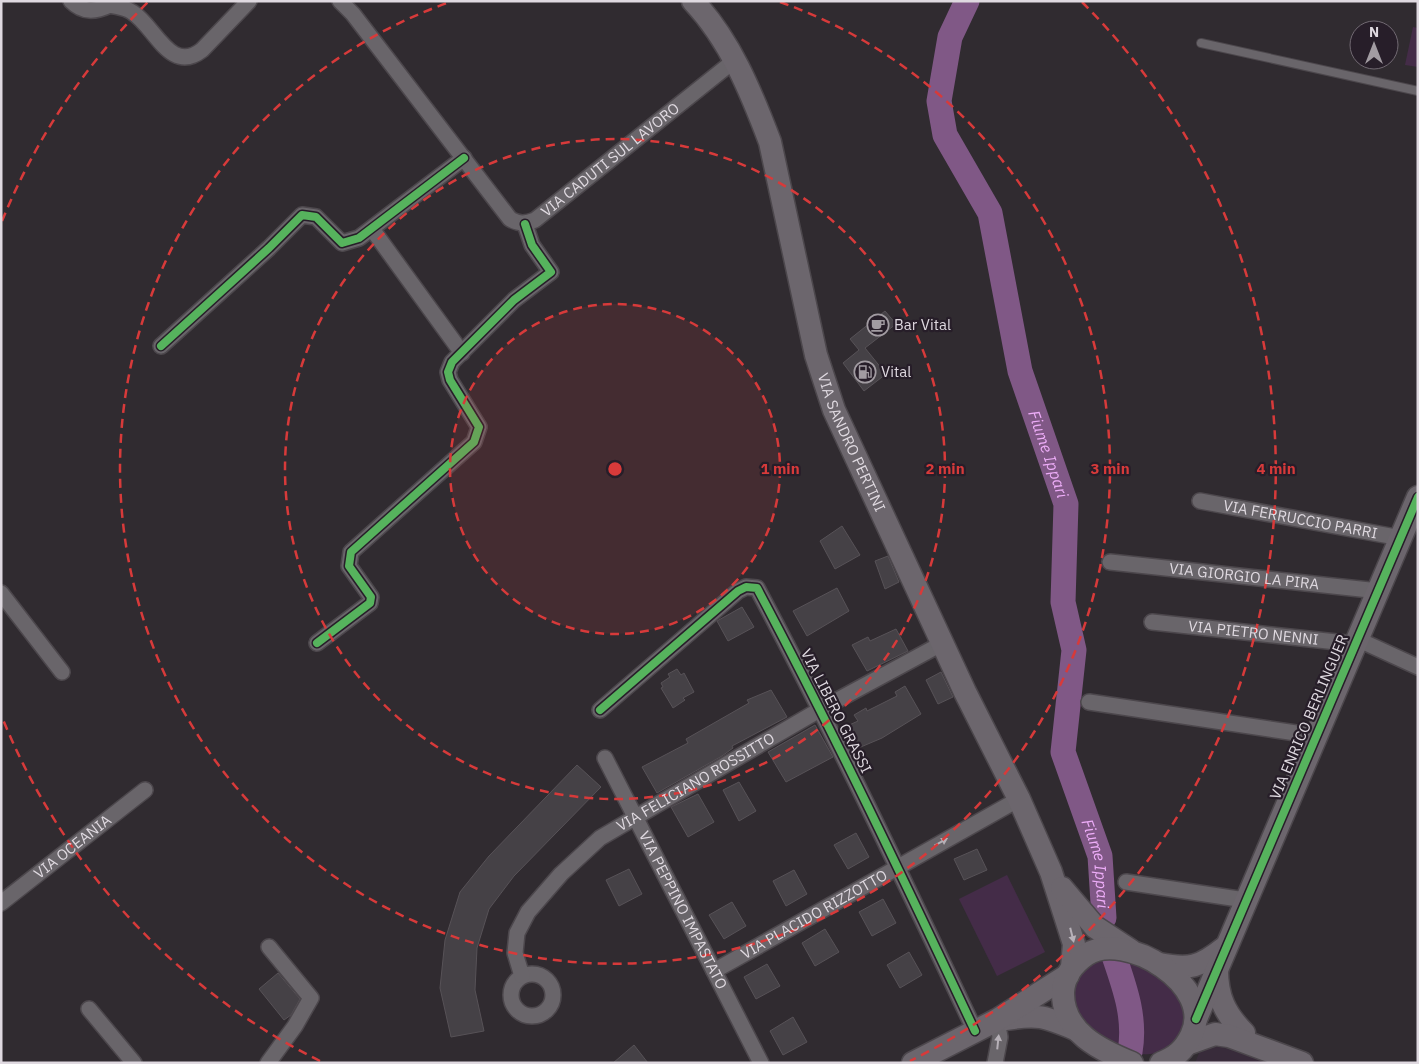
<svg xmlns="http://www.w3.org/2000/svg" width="1419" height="1064" font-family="'IBM Plex Sans',sans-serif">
<rect width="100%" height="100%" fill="#302b30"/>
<path fill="#382b3a" d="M1218,1042L1275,1063H1195L1199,1053L1204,1048Z"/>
<g fill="#442c48">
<path d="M1413,27L1418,28V67L1405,65Z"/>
<path d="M1007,875L1045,952L997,976L959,899Z"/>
<path d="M1120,956C1134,963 1163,975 1174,984C1197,1005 1183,1051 1150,1054C1133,1056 1121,1048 1108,1039C1072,1017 1061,1002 1087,964Z"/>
</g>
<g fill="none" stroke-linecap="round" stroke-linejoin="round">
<g stroke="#805886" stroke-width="25">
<path id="s1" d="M967,1L950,37L939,101L945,135L990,213L1020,371L1066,504L1063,602L1074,650L1063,752L1100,856L1104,918"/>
<path d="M1114,956C1125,988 1136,1018 1130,1052"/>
</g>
</g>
<g fill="#454146" stroke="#575257">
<path d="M885,311L896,324L865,348L886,374L864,391L843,363L859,350L850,339Z"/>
<path d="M842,526L860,555L835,569L820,541Z"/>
<path d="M888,556L899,582L885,589L875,561Z"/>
<path d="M837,588L849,611L807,636L793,611Z"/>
<path d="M742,607L754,627L728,641L717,621Z"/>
<path d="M896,629L908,651L867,671L852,645L868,637L870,641Z"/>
<path d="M677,669L681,675L684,673L694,692L683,698L685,700L673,708L661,688L663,687L661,683L670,677L668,674Z"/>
<path d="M941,672L953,697L938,704L926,680Z"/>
<path d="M905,686L921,714L882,738L856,749L845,727L858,721L854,715L866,708L867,711L897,696L895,692Z"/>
<path d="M771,690L787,717L732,746L733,748L722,756L657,793L642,767L688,743L686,739L749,703L747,700Z"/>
<path d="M815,725L833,757L786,782L768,752Z"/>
<path d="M577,765L601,787L514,876L489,909L477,948L475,990L484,1031L451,1037L440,988L445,940L460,892L489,856Z"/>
<path d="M739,782L756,811L739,821L723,790Z"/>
<path d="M698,794L714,822L688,837L671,807Z"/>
<path d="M856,833L869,857L848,869L834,845Z"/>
<path d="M977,849L987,870L964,880L954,859Z"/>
<path d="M629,869L642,894L619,906L606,880Z"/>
<path d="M794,870L807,894L786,906L773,881Z"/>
<path d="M883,899L896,923L872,936L859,912Z"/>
<path d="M732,902L746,926L724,939L709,915Z"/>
<path d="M825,929L839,952L815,966L802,943Z"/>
<path d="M909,952L922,975L900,988L887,965Z"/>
<path d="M767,964L780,986L756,999L744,977Z"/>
<path d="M278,973L300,999L291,1015L284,1020L259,989Z"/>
<path d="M793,1017L807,1042L783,1055L770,1031Z"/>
<path d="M634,1045L648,1063H613Z"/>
</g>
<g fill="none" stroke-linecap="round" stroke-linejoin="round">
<g stroke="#4c474c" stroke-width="10">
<path id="lane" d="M1201,43L1418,91"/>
</g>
<g stroke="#4c474c" stroke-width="18">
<g id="street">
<path d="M71,1C83,13 95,12 110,5C117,7 125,7 132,12C155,26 170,75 202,50L249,1"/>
<path id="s2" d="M340,1L353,14L510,219C519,224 525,224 535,220L735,60"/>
<path d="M372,229L462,353"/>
<path d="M161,346L269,248L302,215L316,217L342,243L359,238L464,158"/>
<path id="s3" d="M1200,501L1401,538"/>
<path id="s4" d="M1110,562L1379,591"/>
<path d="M1,593L62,672"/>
<path id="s5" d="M1152,622L1355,644"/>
<path d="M1357,639L1418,667"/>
<path d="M317,643L370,603L371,597L349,566L351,552L474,442L479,427L450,380L448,372L452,362L514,300L551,272L532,245L525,224"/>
<path d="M1089,702L1316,736"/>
<path d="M600,710L738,591L746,587L757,588C834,733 905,882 975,1031"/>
<path id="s6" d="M605,758L761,1063"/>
<path d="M1126,882L1245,900"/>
<path id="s7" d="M1,903L145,790"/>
<path id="s8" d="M714,971L1019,799"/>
<circle cx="532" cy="995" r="21"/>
<path id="s9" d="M522,976L515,953L517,933L528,912L561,874L600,838L821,709L943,643"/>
<path d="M89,1009L134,1063"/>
<path d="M268,1063L295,1026L311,998L269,947"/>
<path d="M995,1063L1000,1037L997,1020"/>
</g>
</g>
<g stroke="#4c474c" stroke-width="25">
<g id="secondary">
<path id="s10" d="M693,1C730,40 751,92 770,142L816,355L834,410L965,692L1019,799L1051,872L1074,944L1072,967"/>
<path d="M1062,888L1095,927L1130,950"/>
<path d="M1159,964C1190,970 1200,967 1224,948"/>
<path d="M1217,970C1217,997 1225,1014 1244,1033"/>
<path d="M1005,1019C1038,1014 1044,1016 1075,1029"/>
<path d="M1196,1019L1418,497"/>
<path d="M1187,1044L1215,1034L1229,1036L1302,1063"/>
<path d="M913,1063L997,1020L1068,975"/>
<path d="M1132,1063C1100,1050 1062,1032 1063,992C1064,976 1073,964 1086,955C1124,929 1217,985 1191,1036C1184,1050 1176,1057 1161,1063"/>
</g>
</g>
<use href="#lane" stroke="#69656a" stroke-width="8"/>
<use href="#street" stroke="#69656a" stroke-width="15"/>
<use href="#secondary" stroke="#6c666d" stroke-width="22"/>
<g stroke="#271e29" stroke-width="11">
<g id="cycleway">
<path d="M161,346L269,248L302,215L316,217L342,243L359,238L464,158"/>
<path d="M317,643L370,603L371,597L349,566L351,552L474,442L479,427L450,380L448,372L452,362L514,300L551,272L532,245L525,224"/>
<path d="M600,710L738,591L746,587L757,588C834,733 905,882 975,1031"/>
<path d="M1196,1019L1418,497"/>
</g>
</g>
<use href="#cycleway" stroke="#56b35d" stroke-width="8"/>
</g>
<defs><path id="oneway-solid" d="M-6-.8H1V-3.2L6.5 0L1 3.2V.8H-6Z" transform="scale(1.25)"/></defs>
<g fill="#b6b0b7">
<use href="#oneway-solid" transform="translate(941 842) rotate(-29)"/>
<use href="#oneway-solid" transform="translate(998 1042) rotate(-84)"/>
</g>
<use fill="#b7b1b8" href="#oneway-solid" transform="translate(1072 935) rotate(76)"/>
<circle cx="615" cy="469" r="165" fill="#d73a3a" fill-opacity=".12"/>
<g fill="none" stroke="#d73a3a" stroke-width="2.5" stroke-dasharray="9 6">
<circle cx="615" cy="469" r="165"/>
<circle cx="615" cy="469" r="330"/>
<path d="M780 2A495 495 0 1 1 450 2"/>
<path d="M320 1061A661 661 0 0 1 2 717M2 221A661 661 0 0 1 148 2M1082 2A661 661 0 0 1 910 1061"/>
</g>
<defs>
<g id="cafe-ring" transform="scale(1.125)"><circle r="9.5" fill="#271e29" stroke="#a29ca2" stroke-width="1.5"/><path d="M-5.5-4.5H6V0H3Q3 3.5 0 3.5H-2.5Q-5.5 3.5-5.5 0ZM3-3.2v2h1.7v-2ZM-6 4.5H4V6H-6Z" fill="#a29ca2"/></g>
<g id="fuel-ring" transform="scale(1.125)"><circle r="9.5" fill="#271e29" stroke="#a29ca2" stroke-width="1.5"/><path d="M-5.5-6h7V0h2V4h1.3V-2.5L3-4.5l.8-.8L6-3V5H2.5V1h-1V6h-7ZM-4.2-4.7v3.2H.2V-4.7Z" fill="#a29ca2"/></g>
</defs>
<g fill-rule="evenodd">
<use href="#cafe-ring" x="878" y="325"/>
<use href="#fuel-ring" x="865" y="372"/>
</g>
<g text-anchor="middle" stroke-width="4.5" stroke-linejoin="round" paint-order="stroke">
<g font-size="15" fill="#dfd9e0" stroke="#271e29">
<text dy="5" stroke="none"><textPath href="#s2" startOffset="399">VIA CADUTI SUL LAVORO</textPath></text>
<text dy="5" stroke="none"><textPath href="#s10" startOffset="474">VIA SANDRO PERTINI</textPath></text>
<text dy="5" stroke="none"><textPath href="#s3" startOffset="102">VIA FERRUCCIO PARRI</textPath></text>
<text dy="5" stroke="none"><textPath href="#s4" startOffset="135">VIA GIORGIO LA PIRA</textPath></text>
<text dy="5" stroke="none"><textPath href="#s5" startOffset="102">VIA PIETRO NENNI</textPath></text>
<text transform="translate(836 711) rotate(63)" y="5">VIA LIBERO GRASSI</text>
<text transform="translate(1309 717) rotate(-67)" y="5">VIA ENRICO BERLINGUER</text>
<text dy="5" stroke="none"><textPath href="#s9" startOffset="282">VIA FELICIANO ROSSITTO</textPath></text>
<text dy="5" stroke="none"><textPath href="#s7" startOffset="91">VIA OCEANIA</textPath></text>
<text dy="5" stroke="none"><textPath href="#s6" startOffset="171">VIA PEPPINO IMPASTATO</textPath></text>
<text dy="5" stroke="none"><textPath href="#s8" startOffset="115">VIA PLACIDO RIZZOTTO</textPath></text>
</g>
<g font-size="15" fill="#dfd9e0" stroke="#271e29" text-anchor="start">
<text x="894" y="330">Bar Vital</text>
<text x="881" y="377">Vital</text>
</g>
<g font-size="16" font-style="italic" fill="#edadf8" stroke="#271e29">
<text dy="6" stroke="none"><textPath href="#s1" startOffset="478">Fiume Ippari</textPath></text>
<text dy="6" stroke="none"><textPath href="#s1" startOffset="898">Fiume Ippari</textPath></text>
</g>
</g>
<circle cx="615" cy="469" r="8" fill="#d73a3a" stroke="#271e29" stroke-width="2.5"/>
<g font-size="15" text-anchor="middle" font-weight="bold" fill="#d73a3a" stroke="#271e29" stroke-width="4.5" stroke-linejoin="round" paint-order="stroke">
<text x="780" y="474">1 min</text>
<text x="945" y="474">2 min</text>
<text x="1110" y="474">3 min</text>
<text x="1276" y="474">4 min</text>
</g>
<rect width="1419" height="1064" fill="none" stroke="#dfd9e0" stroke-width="5"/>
<g transform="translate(1374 45)"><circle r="24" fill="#271e29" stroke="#716972"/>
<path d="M0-4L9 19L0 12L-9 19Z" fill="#a29ca2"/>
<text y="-8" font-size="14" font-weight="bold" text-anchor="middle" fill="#dfd9e0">N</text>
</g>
</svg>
